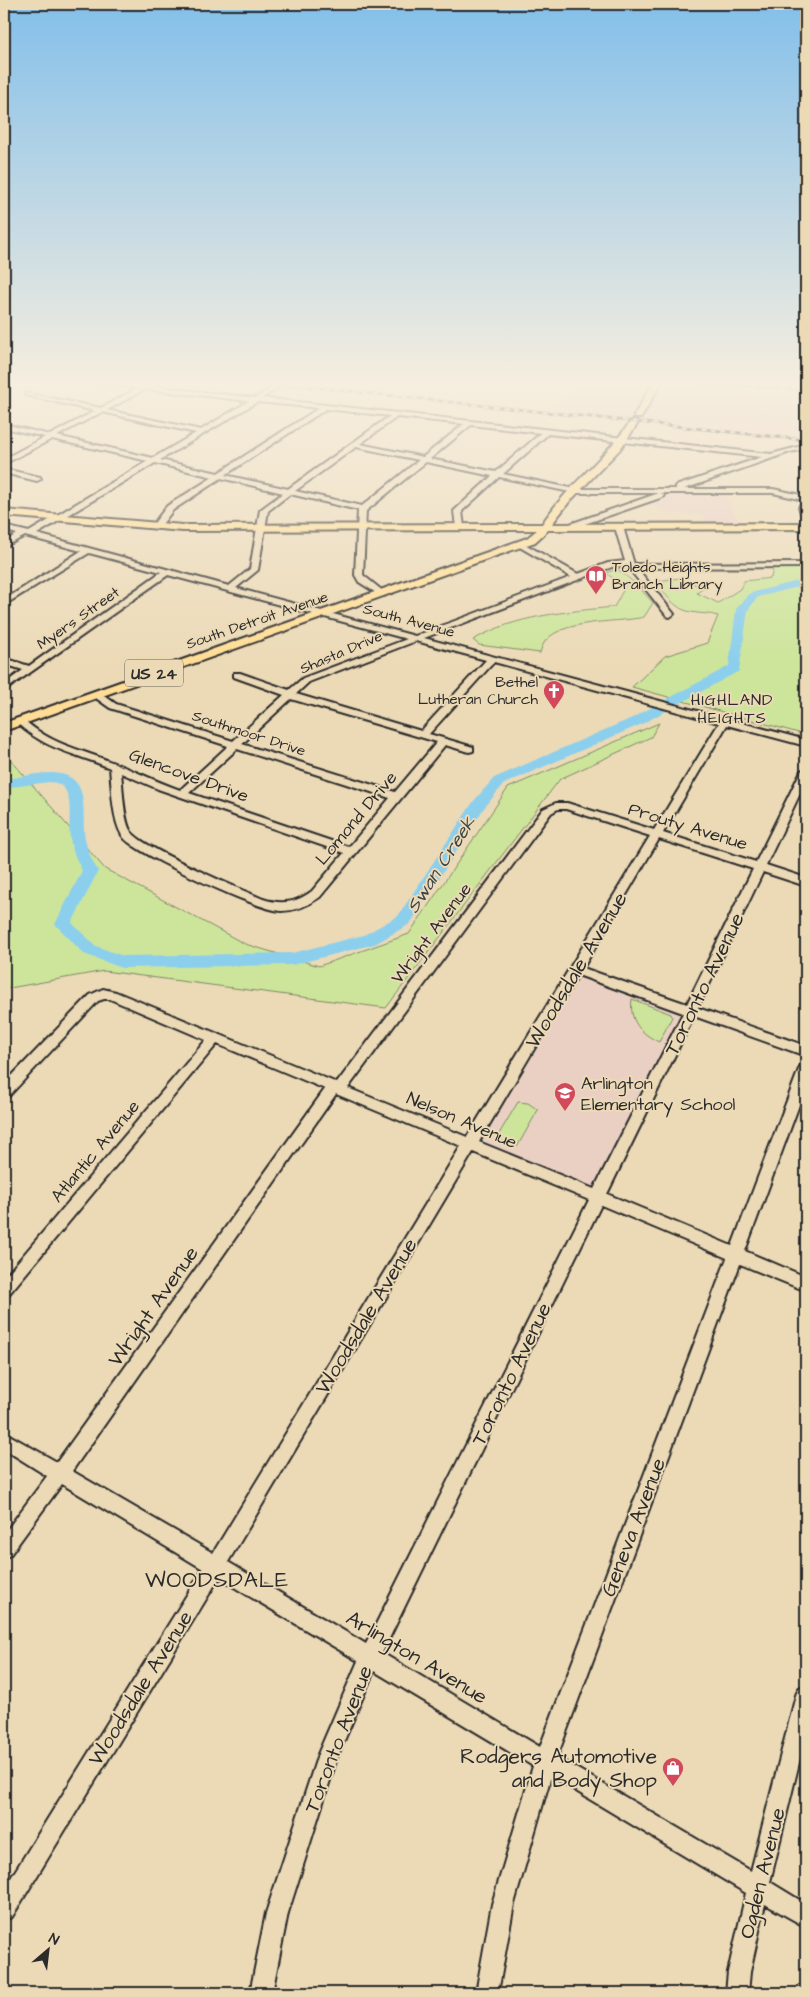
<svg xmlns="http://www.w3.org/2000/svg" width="810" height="1997" font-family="'Architects Daughter',sans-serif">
<rect width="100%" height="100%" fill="#ecdab7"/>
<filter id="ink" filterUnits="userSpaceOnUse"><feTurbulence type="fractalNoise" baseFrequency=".02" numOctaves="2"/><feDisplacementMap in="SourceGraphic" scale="10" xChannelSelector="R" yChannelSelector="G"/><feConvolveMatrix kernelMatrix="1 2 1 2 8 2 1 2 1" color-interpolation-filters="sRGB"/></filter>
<g filter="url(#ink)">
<g fill="#ead0c3">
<path d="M580,381H806V441L547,414Z"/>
<path d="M725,494L740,523L706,522L703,515L670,514L650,504L672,495Z"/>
<path d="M576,970L690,1011L598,1197L470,1144Z"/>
</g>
<g fill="#cde59b" stroke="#7c8863">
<path d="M773,568H806V735L632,687L665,656L707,643L718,616C709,613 701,614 691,612C674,609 666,595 656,581L680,578L704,588L697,593L718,603L740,589L744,581L771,578Z"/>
<path d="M617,569L635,583L653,603L644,617C616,624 546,617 540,653L479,645L473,640C516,615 565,612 614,607L625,587L606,573Z"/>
<path d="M659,723L651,737L560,779L386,1008L104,971L4,989V752L105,869L245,944L319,966L409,934L508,788Z"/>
<path d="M632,999L671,1014L672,1017L659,1042C640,1033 629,1021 632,999Z"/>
<path d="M518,1102L528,1103L538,1110L517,1147L496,1139Z"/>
</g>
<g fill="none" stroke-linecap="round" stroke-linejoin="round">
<path fill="#8ccfed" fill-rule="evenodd" d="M806,579V585L758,597L748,610L739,671L642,724L504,784L484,808L410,924L375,944L292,965L122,968L84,954L55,924L82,871C77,860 71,849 70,838C67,819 78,783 49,782L4,788V780C19,777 35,773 50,773C93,773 81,811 85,838C87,850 92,861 98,871L72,923L96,946L123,956L292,953L364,935L398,916L473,802L494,778L632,718L729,666L736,609L750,593Z"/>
<g stroke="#2b2b2b" stroke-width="4">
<g id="minor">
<path d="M84,381H108L255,398L275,386L277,389L262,398L771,454L806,445V449L790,452L684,489H773L806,496V519L802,517L799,507L803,500L773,493H661L664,495L663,497L570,529L566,527L567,525L659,493H575L499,477L462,511L464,527L460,529L456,527L454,511L492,476L426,462L366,511L363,575L384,592V596H381L359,582L355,575L358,510L290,494L268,511L258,570L236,588L415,636L571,577L518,546V542H521L578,574L608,563L625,561L615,527L619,525L623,527L634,564L806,563V567L637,568L674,614L670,617L667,616L627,566L612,567L424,638L806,740V746L727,725L663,833L756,862L801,771L806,768V781L766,865L806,878V886L763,872L698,1008L806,1046V1056L694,1016L607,1194L732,1246L799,1069L801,1065L806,1064V1086L745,1251L806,1277V1291L740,1264L557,1757L751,1871L796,1695L799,1688L806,1685V1734L770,1882L806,1904V1927L765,1904L750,1972L748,1993H726L728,1972L746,1893L551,1776L514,1904L498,1993H476L492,1904L533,1766L374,1671L338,1755L288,1913L272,1993H250L266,1913L318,1754L358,1661L219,1578L12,1917L4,1920V1889L203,1569L62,1484L10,1555L4,1558V1534L47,1476L4,1449V1432L57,1462L325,1089L217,1044L9,1294L4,1296V1278L206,1040L110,999H104L98,1001L9,1096L4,1097V1084L90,995L103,989L116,992L337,1083L543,809L556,803H567L654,830L719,723L494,662L429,734L473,747V751L469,752L445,745L320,897C309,905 296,911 281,911C258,910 141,856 125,839C112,826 112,787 110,768C75,753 46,750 17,723V719H23C50,744 76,748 109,761C133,770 155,781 180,790L228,746L110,708L93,696V692H99L116,704L233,741L284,695L234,677V673H240L289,690L303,678L407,639L168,575L4,691V684L23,670L4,664V658L29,666L161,572L89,553L4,605V600L81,551L25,536L4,547V542L17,534L4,530V526L29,532L148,461L52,439L4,464V459L45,437L4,428V424L50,435L95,411L25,395V393L101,408L138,388ZM145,389L249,401L201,430L107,410ZM257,402L319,408L218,473L160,460ZM326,409L390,416L288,489L225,475ZM102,412L196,433L153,458L57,436ZM397,417L464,424L423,457L360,444ZM471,425L541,433L496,472L430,459ZM548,434L762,457L676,486V489H575L503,474ZM356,447L419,460L362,506L295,491ZM155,463L213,477L167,506L152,526L156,528H159L173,510L221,478L283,493L260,510L250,569L229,586L37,534ZM416,641L486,660L421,731L296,694L309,682ZM291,699L437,742L395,792L242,744ZM237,749L390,798L349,847L189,793ZM121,773L158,789L344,853L312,891C296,903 282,905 263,899C241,889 138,847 130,830C123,817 123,789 121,773ZM558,809H566L650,836L467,1137L348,1088L551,813ZM659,839L753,869L687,1004L583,968ZM578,975L683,1013L594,1189L479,1142ZM336,1094L461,1146L213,1553L72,1471ZM473,1152L589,1200L366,1644L228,1562ZM601,1205L727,1258L540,1747L382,1653Z"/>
<path d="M4,469L40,477L41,479L37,481L4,473Z"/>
</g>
</g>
<g stroke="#2b2b2b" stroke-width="4">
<g id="major">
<path d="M654,381H662L641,418H635L634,416Z"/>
<path d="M634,420L638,423L620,449L569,502L552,524L806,523V529L548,530L535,542L4,731V723L527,538L537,530L183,531L4,516V510L183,525L542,524C567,486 605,459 631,421Z"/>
</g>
</g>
<use href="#minor" fill="#ecdab7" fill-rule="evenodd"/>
<use href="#major" fill="#ffdd96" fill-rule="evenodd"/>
<g stroke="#2b2b2b" stroke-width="3">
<g id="rail">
<path d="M254,381L806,440"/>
<path d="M682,381L806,390"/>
</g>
</g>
<use href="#rail" stroke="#ecdab7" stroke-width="2" stroke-dasharray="5" stroke-linecap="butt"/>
</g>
</g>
<linearGradient id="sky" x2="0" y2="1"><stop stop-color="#83bfea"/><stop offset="0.58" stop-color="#f6eedf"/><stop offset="1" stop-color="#f6eedf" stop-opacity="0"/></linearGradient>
<rect width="810" height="661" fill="url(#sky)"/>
<defs>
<g id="library-pin" transform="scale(1.125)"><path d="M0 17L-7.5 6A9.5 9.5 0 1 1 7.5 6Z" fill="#d1495b" stroke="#ecdab7"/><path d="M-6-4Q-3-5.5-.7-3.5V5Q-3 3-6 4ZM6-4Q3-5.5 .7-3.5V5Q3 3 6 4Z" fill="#fff"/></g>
<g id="church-pin" transform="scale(1.125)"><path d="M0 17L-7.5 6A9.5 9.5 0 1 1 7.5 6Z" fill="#d1495b" stroke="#ecdab7"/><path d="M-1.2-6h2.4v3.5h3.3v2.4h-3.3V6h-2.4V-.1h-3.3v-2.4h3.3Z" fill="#fff"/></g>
<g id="school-pin" transform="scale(1.125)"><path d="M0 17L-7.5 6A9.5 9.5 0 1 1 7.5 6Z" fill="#d1495b" stroke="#ecdab7"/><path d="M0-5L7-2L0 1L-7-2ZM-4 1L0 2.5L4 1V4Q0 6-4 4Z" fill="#fff"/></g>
<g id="shop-pin" transform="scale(1.125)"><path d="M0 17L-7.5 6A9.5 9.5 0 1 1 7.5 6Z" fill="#d1495b" stroke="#ecdab7"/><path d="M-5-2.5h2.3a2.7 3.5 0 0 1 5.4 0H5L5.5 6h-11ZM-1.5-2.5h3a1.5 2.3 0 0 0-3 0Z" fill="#fff"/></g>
</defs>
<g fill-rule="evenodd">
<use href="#library-pin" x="596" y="576"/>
<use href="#church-pin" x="554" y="691"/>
<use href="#school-pin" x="565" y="1093"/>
<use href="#shop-pin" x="673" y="1768"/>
</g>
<g text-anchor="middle" stroke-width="4" stroke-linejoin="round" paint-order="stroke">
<g font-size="15" fill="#2b2b2b" stroke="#ecdab7" text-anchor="start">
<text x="612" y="572">Toledo Heights<tspan x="612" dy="17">Branch Library</tspan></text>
<text x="538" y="687" text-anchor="end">Bethel<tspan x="538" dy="17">Lutheran Church</tspan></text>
</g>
<g font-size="15" fill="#2b2b2b" stroke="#ecdab7">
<text transform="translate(78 618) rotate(-35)" y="5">Myers Street</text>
<text transform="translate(257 620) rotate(-19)" y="5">South Detroit Avenue</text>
<text transform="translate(409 620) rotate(15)" y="5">South Avenue</text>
<text transform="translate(341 652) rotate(-23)" y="5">Shasta Drive</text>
<text transform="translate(249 733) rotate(18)" y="5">Southmoor Drive</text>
</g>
<rect fill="#ecdab7" stroke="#656055" stroke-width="1" x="125" y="659.5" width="58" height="27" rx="4"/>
<g font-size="16" font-weight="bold" fill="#2b2b2b">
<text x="154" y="679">US 24</text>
</g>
<g font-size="16" letter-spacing="1" fill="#2b2b2b" stroke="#ecdab7">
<text x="732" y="705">HIGHLAND<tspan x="732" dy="18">HEIGHTS</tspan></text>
</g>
<g font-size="18" fill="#2b2b2b" stroke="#ecdab7">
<text transform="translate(189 775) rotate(20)" y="6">Glencove Drive</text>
<text transform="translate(356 818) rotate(-50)" y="6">Lomond Drive</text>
<text transform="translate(688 826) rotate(17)" y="6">Prouty Avenue</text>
<text transform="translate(431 933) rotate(-53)" y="6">Wright Avenue</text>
<text transform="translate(462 1120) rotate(23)" y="6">Nelson Avenue</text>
<text transform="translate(95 1151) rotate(-50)" y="6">Atlantic Avenue</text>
</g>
<g font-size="18" fill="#2b2b2b" stroke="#ecdab7" text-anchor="start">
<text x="581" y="1089">Arlington<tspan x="581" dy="21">Elementary School</tspan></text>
</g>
<g font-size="19" font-style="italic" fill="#3a4448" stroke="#ecdab7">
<text transform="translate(440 864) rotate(-57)" y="7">Swan Creek</text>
</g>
<g font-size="21" fill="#2b2b2b" stroke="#ecdab7">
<text transform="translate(576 970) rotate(-59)" y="7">Woodsdale Avenue</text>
<text transform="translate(704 984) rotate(-64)" y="7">Toronto Avenue</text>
<text transform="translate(153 1306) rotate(-55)" y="7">Wright Avenue</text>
<text transform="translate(366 1316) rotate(-59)" y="7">Woodsdale Avenue</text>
<text transform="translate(511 1374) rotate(-64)" y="7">Toronto Avenue</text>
<text transform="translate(633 1527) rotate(-69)" y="7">Geneva Avenue</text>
<text transform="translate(417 1657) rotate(31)" y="7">Arlington Avenue</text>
<text transform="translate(140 1688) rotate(-58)" y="7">Woodsdale Avenue</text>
<text transform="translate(338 1739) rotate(-69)" y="7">Toronto Avenue</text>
<text transform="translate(762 1873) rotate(-76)" y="7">Ogden Avenue</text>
</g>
<g font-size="21" fill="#2b2b2b" stroke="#ecdab7" text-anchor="end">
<text x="657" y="1763">Rodgers Automotive<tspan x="657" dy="24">and Body Shop</tspan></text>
</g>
<g font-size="22" letter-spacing="1" fill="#2b2b2b" stroke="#ecdab7">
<text x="217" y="1587">WOODSDALE</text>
</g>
</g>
<rect width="810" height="1997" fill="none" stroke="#ecdab7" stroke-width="20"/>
<rect x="10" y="10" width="790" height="1977" fill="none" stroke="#2b2b2b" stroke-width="2" filter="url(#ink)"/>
<g transform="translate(48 1950) rotate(28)" stroke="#ecdab7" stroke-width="4" paint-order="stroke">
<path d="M0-4L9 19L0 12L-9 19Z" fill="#2b2b2b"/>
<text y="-8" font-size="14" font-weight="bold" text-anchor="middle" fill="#2b2b2b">N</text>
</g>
</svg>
